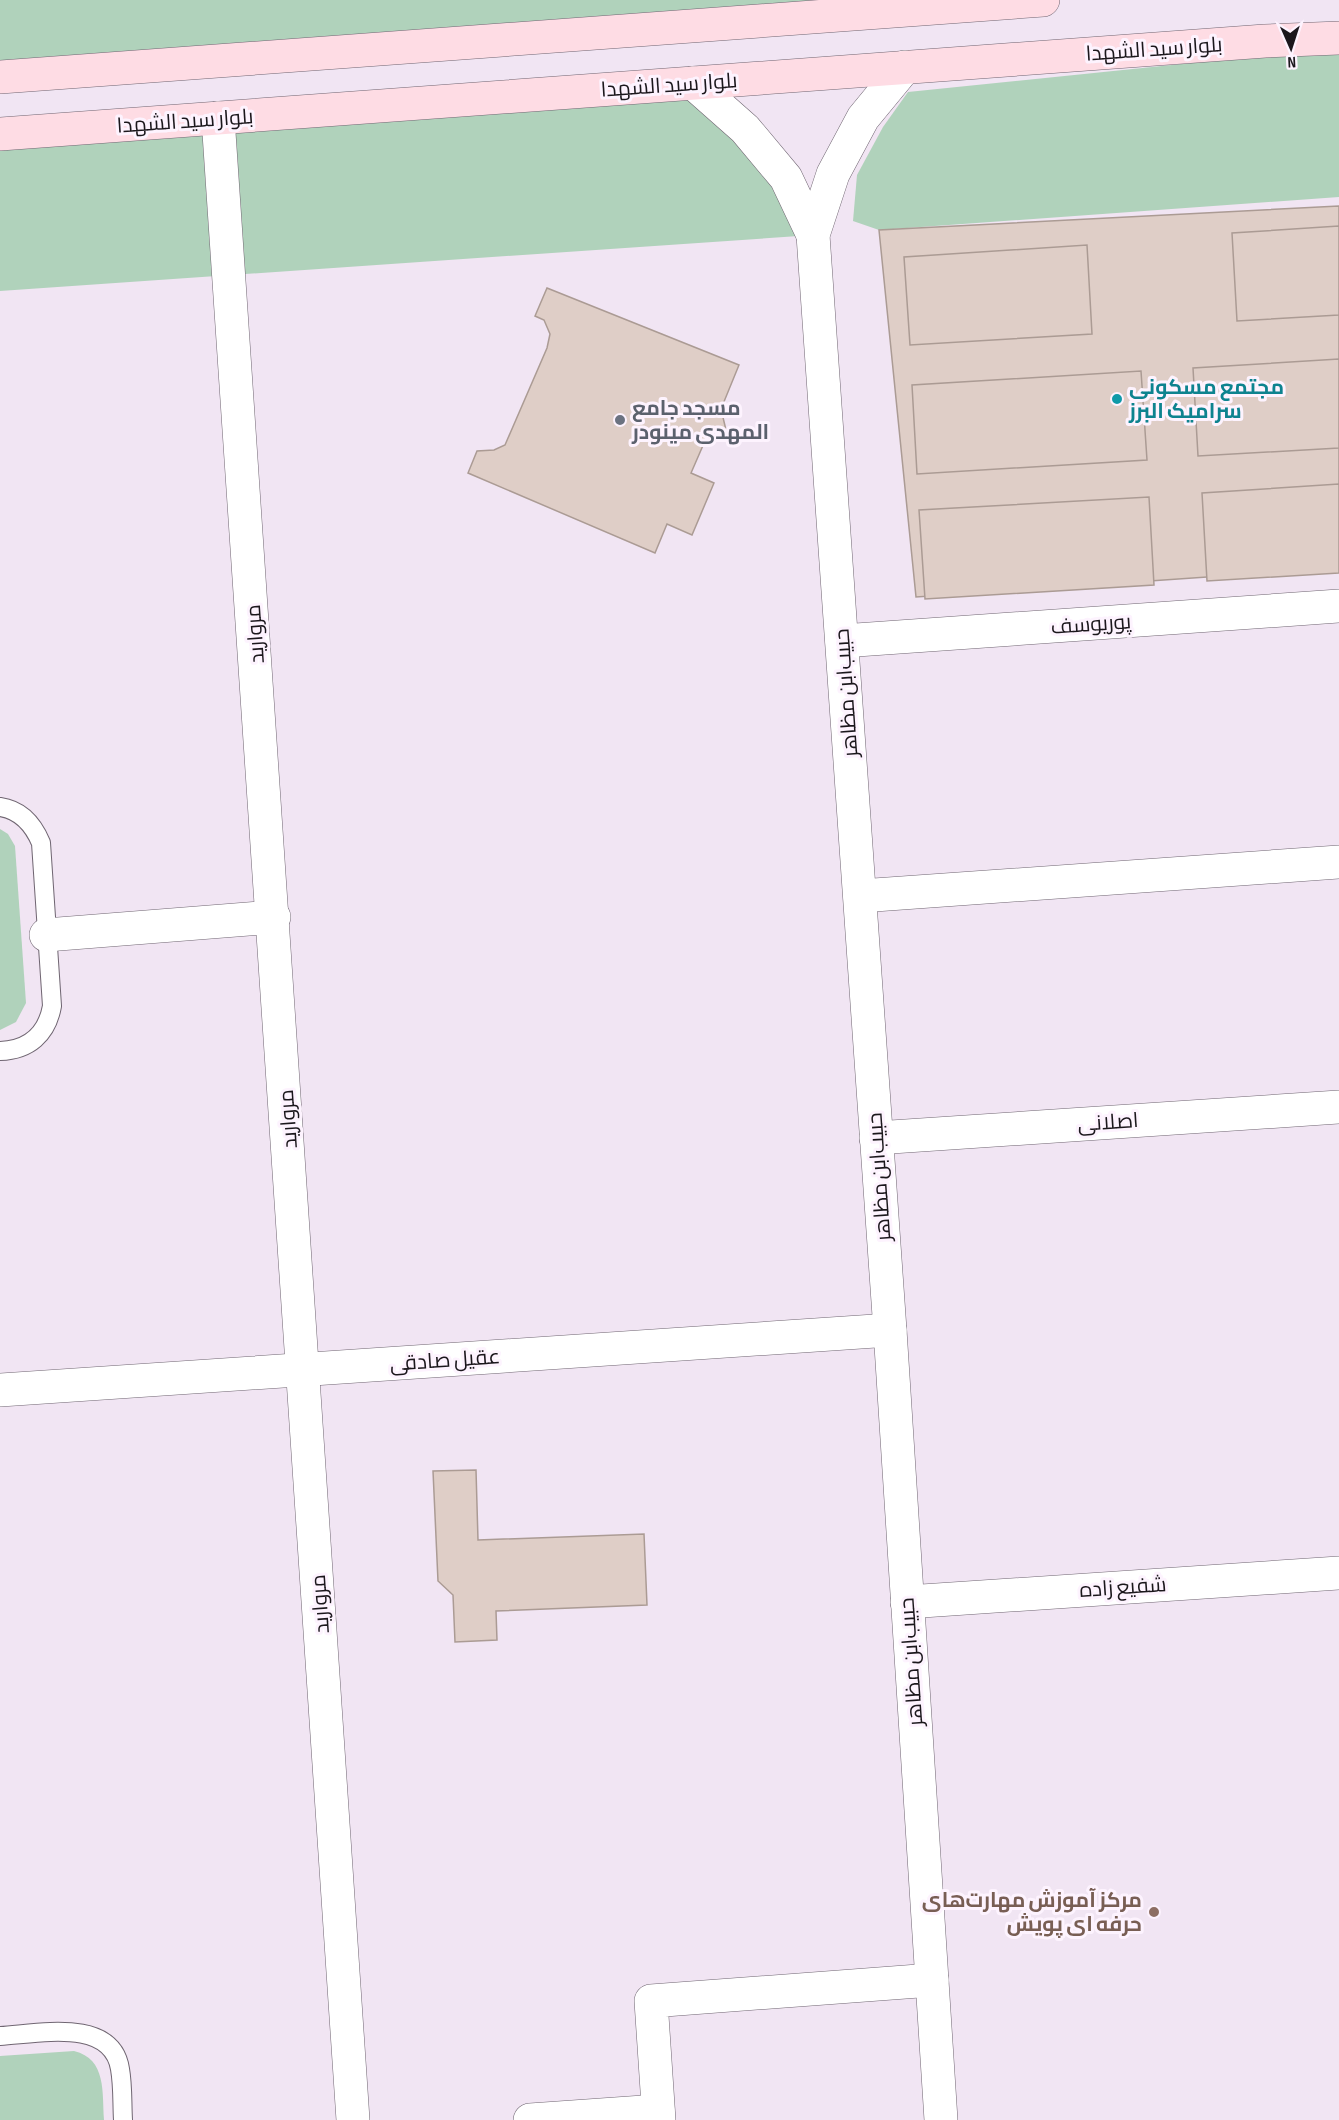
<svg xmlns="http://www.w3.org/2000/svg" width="1339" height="2120" font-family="'Sofia Sans Condensed',Cairo,sans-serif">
<rect width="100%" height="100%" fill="#f1e5f3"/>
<g fill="#b0d2bb">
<path d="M0,0H1043L0,77Z"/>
<path d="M1339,54V197L879,230L853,221L857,175L883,127L908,92L1259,56Z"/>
<path d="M693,83L813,235L0,291V134Z"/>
<path d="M0,829L8,834L15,846L26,1003L16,1022L0,1030Z"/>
<path d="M74,2051C107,2059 102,2093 104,2120H0V2056Z"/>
</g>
<g fill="#dfcec7" stroke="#ab9b94" stroke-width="1.5">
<path d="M1339,206V568L916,597L879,230Z"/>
<path d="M1339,226V315L1237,321L1232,233Z"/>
<path d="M1087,245L1092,334L910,345L904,257Z"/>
<path d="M547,288L739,365L721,409L726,430L708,434L691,473L714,483L692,535L667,524L655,553L468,473L477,451L494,450L505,445L547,348L550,334L544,320L535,316Z"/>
<path d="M1339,359V448L1198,456L1193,368Z"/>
<path d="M1141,371L1147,460L917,474L912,385Z"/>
<path d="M1339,484V573L1207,581L1202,493Z"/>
<path d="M1149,497L1154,585L925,599L919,510Z"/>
<path d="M476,1470L478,1540L644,1534L647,1605L496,1611L497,1640L455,1642L453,1595L438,1581L433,1471Z"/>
</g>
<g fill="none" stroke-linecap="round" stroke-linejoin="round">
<g stroke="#706672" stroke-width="20">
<g id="lane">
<path d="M0,807C21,810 33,824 41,843L52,1006C47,1034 29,1050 0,1051"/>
<path d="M0,2036C37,2034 112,2017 120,2069C123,2086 122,2103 123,2120"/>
</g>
</g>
<g stroke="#706672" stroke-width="34">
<g id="street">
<path d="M905,67L863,118L833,174L813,235L890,1330L941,2120"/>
<path d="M693,83L745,129L786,178L813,235"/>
<path d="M218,118L353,2120"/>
<path d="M842,641L1339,606"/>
<path d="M860,896L1339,862"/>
<path d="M46,935L274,917"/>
<path d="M876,1138L1339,1107"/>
<path d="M0,1390L890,1330"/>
<path d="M907,1602L1339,1573"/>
<path d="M530,2120L658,2111"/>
<path d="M659,2120L651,2001L932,1980"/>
</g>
</g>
<g stroke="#706672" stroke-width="34">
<g id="secondary">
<path d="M0,77L1043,0"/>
<path d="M0,134L1265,41L1339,38"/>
</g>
</g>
<use href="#lane" stroke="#fff" stroke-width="18"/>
<use href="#street" stroke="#fff" stroke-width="33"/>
<use href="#secondary" stroke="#fedce4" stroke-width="33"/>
</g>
<circle fill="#0f9aa8" stroke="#fdf3fe" stroke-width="2" cx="1117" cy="399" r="6"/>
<circle fill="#6b7280" stroke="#fdf3fe" stroke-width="2" cx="620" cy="420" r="6"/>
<circle fill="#8d6e63" stroke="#fdf3fe" stroke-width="2" cx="1154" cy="1912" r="6"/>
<g text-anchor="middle" stroke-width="6" stroke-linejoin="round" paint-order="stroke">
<g font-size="21" fill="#1b171c" stroke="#fdf3fe">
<text transform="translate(1154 49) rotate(-4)" y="7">بلوار سید الشهدا</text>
<text transform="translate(669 85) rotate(-4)" y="7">بلوار سید الشهدا</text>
<text transform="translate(185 121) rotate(-4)" y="7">بلوار سید الشهدا</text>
<text transform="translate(1091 624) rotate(-4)" y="7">پوریوسف</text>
<text transform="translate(255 634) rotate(-94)" y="7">مروارید</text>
<text transform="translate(846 693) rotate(-94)" y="7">حبیب‌ابن مظاهر</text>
<text transform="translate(288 1119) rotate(-94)" y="7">مروارید</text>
<text transform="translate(1108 1122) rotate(-4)" y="7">اصلانی</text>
<text transform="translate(879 1177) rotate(-94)" y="7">حبیب‌ابن مظاهر</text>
<text transform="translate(445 1360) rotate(-4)" y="7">عقیل صادقی</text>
<text transform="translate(1123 1587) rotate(-4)" y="7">شفیع زاده</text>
<text transform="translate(320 1604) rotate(-94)" y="7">مروارید</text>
<text transform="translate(911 1662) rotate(-94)" y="7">حبیب‌ابن مظاهر</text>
</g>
<g font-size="21" font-weight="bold" fill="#0d838f" stroke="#fdf3fe" text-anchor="start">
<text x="1129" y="394">مجتمع مسکونی<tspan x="1129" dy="24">سرامیک البرز</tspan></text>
</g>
<g font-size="21" font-weight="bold" fill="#5b616d" stroke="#fdf3fe" text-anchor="start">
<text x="632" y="415">مسجد جامع<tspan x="632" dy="24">المهدی مینودر</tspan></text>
</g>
<g font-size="21" font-weight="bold" fill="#785e54" stroke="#fdf3fe" text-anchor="end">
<text x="1142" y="1907">مرکز آموزش مهارت‌های<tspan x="1142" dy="24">حرفه ای پویش</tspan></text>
</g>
</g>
<g transform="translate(1291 48) rotate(177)" stroke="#fdf3fe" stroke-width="4.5" paint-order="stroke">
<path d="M0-4.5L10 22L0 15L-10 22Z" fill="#1b171c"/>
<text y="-9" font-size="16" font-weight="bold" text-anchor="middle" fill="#1b171c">N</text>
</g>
</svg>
